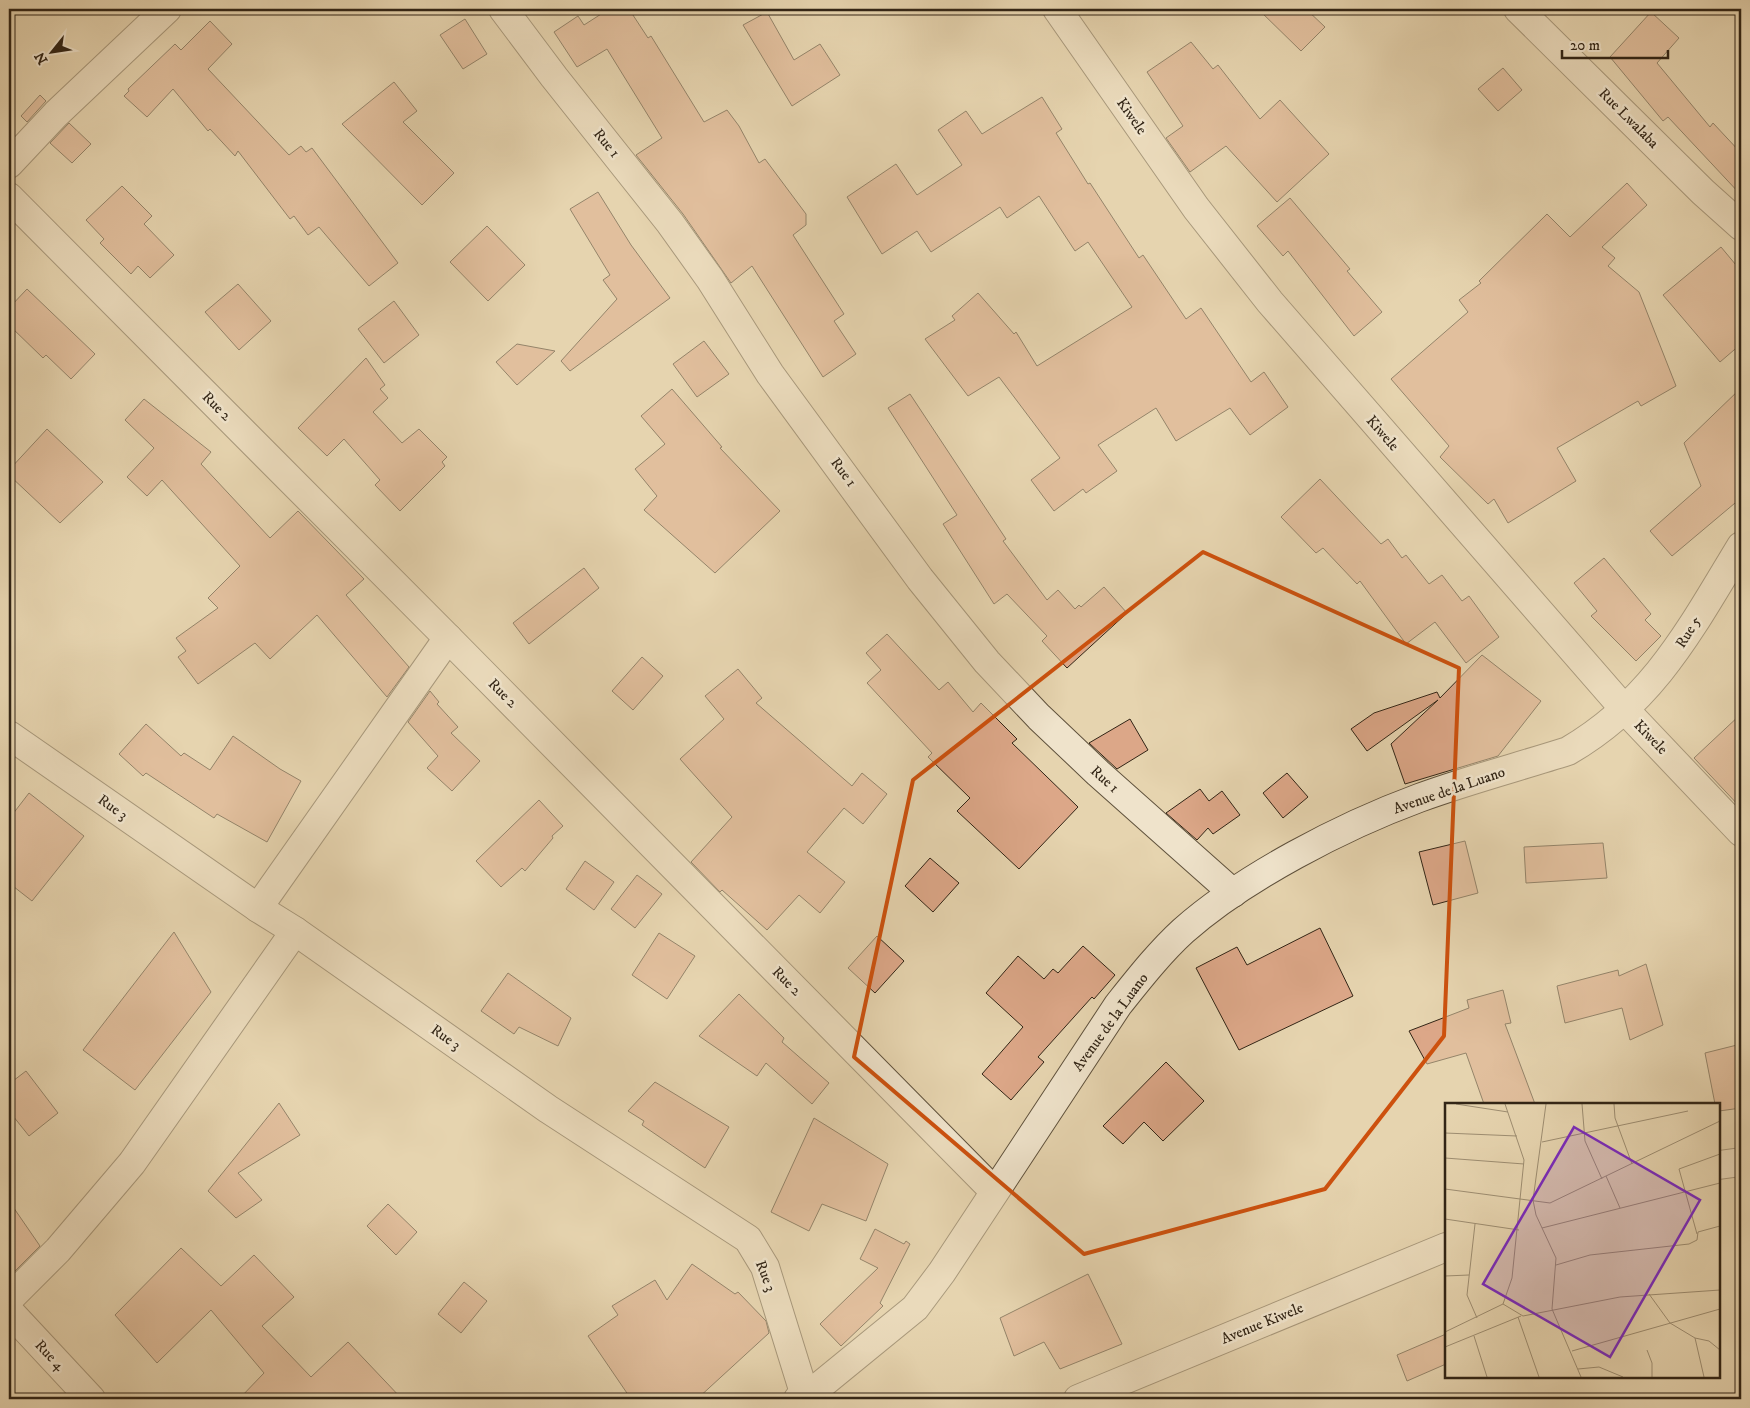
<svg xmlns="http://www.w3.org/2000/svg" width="1750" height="1408" font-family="'IM FELL DW Pica',serif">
<rect width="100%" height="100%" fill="#e6d4af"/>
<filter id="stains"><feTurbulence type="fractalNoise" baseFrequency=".004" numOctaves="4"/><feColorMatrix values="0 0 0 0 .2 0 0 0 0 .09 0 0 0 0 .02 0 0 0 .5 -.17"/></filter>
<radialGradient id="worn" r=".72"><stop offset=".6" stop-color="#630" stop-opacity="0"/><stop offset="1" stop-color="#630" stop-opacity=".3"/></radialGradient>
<g fill="#dca788" stroke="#322516">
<path d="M609,9H629L648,38L651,36L704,122L727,110L739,126L759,163L765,159L806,214V225L793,235L844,314L834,321L856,354L823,377L752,266L731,283L683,214L636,155L662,138L607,49L577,67L554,32L578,16L584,25Z"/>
<path d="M1258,9H1306L1325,27L1301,51Z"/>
<path d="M767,12L794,60L820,44L840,75L792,106L743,25Z"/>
<path d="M1651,12L1679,38L1657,63L1710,127L1713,123L1741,153V195L1668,117L1663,121L1610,57Z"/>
<path d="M465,19L487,54L463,69L440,35Z"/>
<path d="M210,21L232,44L208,69L289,155L301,146L306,152L312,148L398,263L369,286L319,227L308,235L294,216L290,219L238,151L235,156L210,129L208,131L173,89L147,117L124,96L129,91L128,89L175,44L181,50Z"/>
<path d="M1191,42L1213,69L1218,65L1260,119L1280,100L1329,154L1277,202L1226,146L1190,172L1166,138L1183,126L1147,72Z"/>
<path d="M1503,68L1522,90L1498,111L1478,89Z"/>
<path d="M394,82L417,111L403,122L454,173L422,205L342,124Z"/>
<path d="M40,95L46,101L27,122L21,116Z"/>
<path d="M1042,97L1062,129L1056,133L1088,184L1090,183L1139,258L1143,255L1186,319L1201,308L1251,382L1264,372L1288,407L1250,435L1230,408L1176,441L1156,408L1098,445L1117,471L1086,493L1083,489L1054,511L1031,480L1060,458L999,377L968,396L925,339L955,320L952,316L978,293L1014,334L1016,332L1037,366L1132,307L1088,242L1075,251L1039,196L1007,218L1000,207L931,252L917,231L882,254L847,197L896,164L917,195L962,165L938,130L966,111L982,134Z"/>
<path d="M69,123L91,144L72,163L50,143Z"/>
<path d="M1627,183L1647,205L1602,247L1615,258L1608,266L1639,292L1676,386L1641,406L1638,401L1557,448L1576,481L1508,523L1494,499L1488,504L1440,457L1449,446L1391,379L1468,312L1459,300L1481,283L1479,281L1547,214L1570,237Z"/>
<path d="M122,186L152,216L144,224L174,255L150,278L138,266L131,274L100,243L104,239L86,220Z"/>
<path d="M598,192L631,245L670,298L570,371L561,361L617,299L603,280L610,275L570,209Z"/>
<path d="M1290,198L1350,269L1347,271L1382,312L1354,336L1288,251L1283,256L1257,226Z"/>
<path d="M487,226L525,265L488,301L450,262Z"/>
<path d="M1721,247L1741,271V344L1720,362L1663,295Z"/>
<path d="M238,284L271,321L239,350L205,312Z"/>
<path d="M27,289L95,354L71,379L46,355L43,358L9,325V308Z"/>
<path d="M394,301L419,335L384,363L358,329Z"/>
<path d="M704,341L729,374L697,397L673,364Z"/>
<path d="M517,344L555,351L517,385L496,362Z"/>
<path d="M366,358L385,385L380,389L388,398L373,412L402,443L419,429L447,457L442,462L445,466L400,511L375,485L380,480L344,439L327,456L298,428Z"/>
<path d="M1741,388V498L1672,556L1650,531L1701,486L1684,443Z"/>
<path d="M672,389L722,447L720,448L780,511L715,573L644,510L657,496L635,469L665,444L641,416Z"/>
<path d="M910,394L1006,539L1003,541L1047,600L1058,590L1075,609L1079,605L1081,607L1104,587L1127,613L1067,668L1042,641L1047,636L1007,594L994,604L943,524L957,515L888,408Z"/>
<path d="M144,399L211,452L201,464L270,538L298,511L364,579L346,595L409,667L387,697L317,615L270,659L255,643L198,684L178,657L186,651L176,638L218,608L208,598L240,566L162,480L147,496L127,477L154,448L125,420Z"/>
<path d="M47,429L103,482L60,523L9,475V470Z"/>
<path d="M1320,479L1381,544L1388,539L1402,558L1406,555L1429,584L1442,575L1462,601L1469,596L1499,637L1466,663L1435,622L1406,644L1360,581L1357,584L1323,548L1316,553L1281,517Z"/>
<path d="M1604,558L1651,614L1645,620L1661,636L1636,661L1591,616L1597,611L1574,583Z"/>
<path d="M584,568L599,588L529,644L513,623Z"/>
<path d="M887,634L939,690L948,682L973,712L981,703L1017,739L1012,743L1078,807L1019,869L957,811L970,798L928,757L932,753L867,683L881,670L866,653Z"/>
<path d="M1482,655L1541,701L1498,756L1405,784L1391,744L1438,700L1367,751L1351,729L1374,713L1437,692L1440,698Z"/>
<path d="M642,657L663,676L633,710L612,691Z"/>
<path d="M738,669L762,698L756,703L852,786L862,773L887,794L863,824L844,808L807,852L845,882L820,913L799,895L767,930L722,890L720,892L691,862L732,817L680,759L724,719L705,696Z"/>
<path d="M430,691L439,702L437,704L458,727L451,733L480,761L452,791L427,768L438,756L408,722Z"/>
<path d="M1741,714V808L1694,758Z"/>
<path d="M1130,719L1148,750L1117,769L1089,743Z"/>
<path d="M146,724L181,756L184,753L210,770L233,736L280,769L301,781L267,842L217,814L214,818L146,773L143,776L119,754Z"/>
<path d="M1287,773L1308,797L1283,818L1263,793Z"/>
<path d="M1200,789L1209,801L1222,791L1240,815L1213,834L1208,828L1197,840L1166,813Z"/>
<path d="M29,793L84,836L32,901L9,883V819Z"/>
<path d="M539,800L563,826L552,836L553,838L525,871L522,868L501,887L476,861Z"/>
<path d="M1465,841L1478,893L1433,905L1419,852Z"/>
<path d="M1603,843L1607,878L1526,883L1524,847Z"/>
<path d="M930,858L959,883L933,912L905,886Z"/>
<path d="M585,861L614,882L594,910L566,889Z"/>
<path d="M637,875L662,894L635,928L611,909Z"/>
<path d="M1320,928L1353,996L1239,1050L1196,968L1237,947L1247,965Z"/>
<path d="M174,932L211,992L135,1090L83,1050Z"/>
<path d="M659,933L695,956L667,999L632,975Z"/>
<path d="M877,936L904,961L875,993L848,968Z"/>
<path d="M1083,946L1115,975L1094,999L1092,997L1038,1057L1044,1062L1011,1100L982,1074L1023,1027L986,993L1018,956L1044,979L1053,969L1058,973Z"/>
<path d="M1646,964L1663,1025L1630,1040L1622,1008L1565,1023L1557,986L1618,970L1619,976Z"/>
<path d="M508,973L571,1018L558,1046L519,1027L514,1034L481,1011Z"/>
<path d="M1503,990L1511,1023L1505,1024L1535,1104H1484L1466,1053L1427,1064L1409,1031L1469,1008L1467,1000Z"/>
<path d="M739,994L784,1038L782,1042L829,1083L812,1104L766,1063L757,1076L699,1036Z"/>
<path d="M1741,1044V1108L1719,1111V1104H1715L1705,1053Z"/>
<path d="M1166,1062L1204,1101L1163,1141L1144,1122L1123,1144L1103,1126Z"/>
<path d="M26,1071L58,1113L29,1136L9,1111V1084Z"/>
<path d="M655,1082L729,1127L705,1168L642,1125L644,1121L628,1111Z"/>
<path d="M279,1103L300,1135L238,1173L262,1200L236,1218L208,1191Z"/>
<path d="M814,1118L888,1164L866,1221L822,1204L809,1231L771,1212Z"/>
<path d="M9,1201L40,1246L9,1277Z"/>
<path d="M388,1204L417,1232L396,1255L367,1226Z"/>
<path d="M875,1229L904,1244L906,1241L910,1244L880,1303L883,1306L841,1346L820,1324L878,1268L860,1259Z"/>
<path d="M181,1248L221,1286L254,1255L294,1297L262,1326L311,1377L348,1342L402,1399H239L264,1373L211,1310L157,1363L115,1315Z"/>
<path d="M692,1264L735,1294L738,1292L766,1321L769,1333L697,1399H631L588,1336L618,1315L612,1306L655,1280L667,1300Z"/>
<path d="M1088,1274L1122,1344L1060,1369L1044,1342L1014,1356L1000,1318Z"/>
<path d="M464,1282L487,1301L461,1333L438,1314Z"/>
<path d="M1446,1334V1364L1407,1381L1397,1355Z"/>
</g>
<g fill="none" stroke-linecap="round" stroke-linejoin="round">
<g stroke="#5f513c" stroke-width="30">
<g id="minor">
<path d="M503,9L554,77L670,223L710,279L770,374L920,579L987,662L1039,717L1098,773L1233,893"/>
<path d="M1057,9L1196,208L1270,302L1626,711L1741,832"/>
<path d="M1518,9L1703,192L1741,226"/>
<path d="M9,164L56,114L167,9"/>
<path d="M9,197L448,638L994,1191"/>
<path d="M9,735L258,908L295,931L548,1109L748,1239L765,1267L806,1399"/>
<path d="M258,908L448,638"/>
<path d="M1719,1165L1741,1162"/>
<path d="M9,1299L58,1250L132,1163L295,931"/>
<path d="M9,1311L91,1399"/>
<path d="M798,1399L806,1397L915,1308L942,1272L1118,1005C1138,980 1159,953 1183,931C1244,877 1343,826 1419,798C1468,780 1518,767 1568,751C1654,701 1691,628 1741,546"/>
<path d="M1078,1399L1446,1247"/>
</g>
</g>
<use href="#minor" stroke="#efe3cb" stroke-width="28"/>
</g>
<path d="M0 0H1750V1408H0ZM1203,552L1459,668L1444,1036L1325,1189L1084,1254L854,1057L913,780Z" fill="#e6d4af" fill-opacity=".55" fill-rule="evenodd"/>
<path fill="none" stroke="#cd510e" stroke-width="4" stroke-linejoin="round" d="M1203,552L1459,668L1444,1036L1325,1189L1084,1254L854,1057L913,780Z"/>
<g text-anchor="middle" stroke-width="5" stroke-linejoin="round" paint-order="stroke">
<g font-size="15" fill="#322516" stroke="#efe3cb">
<text transform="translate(1132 116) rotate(55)" y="5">Kiwele</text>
<text transform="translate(1629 118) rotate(45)" y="5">Rue Lwalaba</text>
<text transform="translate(607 143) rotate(51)" y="5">Rue 1</text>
<text transform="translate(217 406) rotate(45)" y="5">Rue 2</text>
<text transform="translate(1383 433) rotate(49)" y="5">Kiwele</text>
<text transform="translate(844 472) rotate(53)" y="5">Rue 1</text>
<text transform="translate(1688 632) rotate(-58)" y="5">Rue 5</text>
<text transform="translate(503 693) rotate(45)" y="5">Rue 2</text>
<text transform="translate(1651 737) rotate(46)" y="5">Kiwele</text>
<text transform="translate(1105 779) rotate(42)" y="5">Rue 1</text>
<text transform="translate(1449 790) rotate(-19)" y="5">Avenue de la Luano</text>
<text transform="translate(113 807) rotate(35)" y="5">Rue 3</text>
<text transform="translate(787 981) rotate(45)" y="5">Rue 2</text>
<text transform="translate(1110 1022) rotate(-54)" y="5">Avenue de la Luano</text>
<text transform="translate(446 1037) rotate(35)" y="5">Rue 3</text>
<text transform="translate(766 1276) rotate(69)" y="5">Rue 3</text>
<text transform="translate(1262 1323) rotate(-22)" y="5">Avenue Kiwele</text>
<text transform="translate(50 1355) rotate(47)" y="5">Rue 4</text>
</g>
</g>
<g transform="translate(1445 1103)">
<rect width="275" height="275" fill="#e6d4af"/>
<path fill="none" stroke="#9e8e72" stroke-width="1" d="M11,1L63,9M101,1L88,97L91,112L111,155L107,206L136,274M137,1L140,38L157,76M169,1L170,15L187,61M0,30L72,33M97,39L243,8M0,55L79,61M161,73L175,105M0,86L105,100L275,18M0,116L74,127M30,121L22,192L32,215M97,125L275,80M252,131L234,66L275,51M111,162L145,152L244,141L252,137L253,129L275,123M0,173L24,172M204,191L225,220L250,235L259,274M58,201L78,213L175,194L275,187M73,214L94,274M0,229L58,201L67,175L79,57L60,1M29,233L42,274M250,235L264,238L275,247M0,244L76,213M202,247L207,260V274M127,248L275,206M133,266L154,264L178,274"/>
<path fill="#7b2cbf" fill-opacity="0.15" stroke="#7b2cbf" stroke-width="2.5" d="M129,24L255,97L165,254L38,181Z"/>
<rect width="275" height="275" fill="none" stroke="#322516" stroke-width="2.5"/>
</g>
<rect width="1750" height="1408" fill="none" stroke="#e6d4af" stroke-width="30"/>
<rect x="10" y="10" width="1730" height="1388" fill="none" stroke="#322516" stroke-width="2.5"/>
<rect x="15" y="15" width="1720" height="1378" fill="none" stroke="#322516"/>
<g transform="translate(52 52) rotate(240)" stroke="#efe3cb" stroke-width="4" paint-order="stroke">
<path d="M0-4L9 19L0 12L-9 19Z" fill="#322516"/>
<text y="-8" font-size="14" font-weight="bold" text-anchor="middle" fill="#322516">N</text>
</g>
<path d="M1562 50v8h106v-8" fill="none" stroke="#322516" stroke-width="2.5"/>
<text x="1570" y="50" font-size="15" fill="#322516" stroke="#efe3cb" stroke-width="4" paint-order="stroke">20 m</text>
<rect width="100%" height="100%" filter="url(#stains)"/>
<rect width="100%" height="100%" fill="url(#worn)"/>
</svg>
